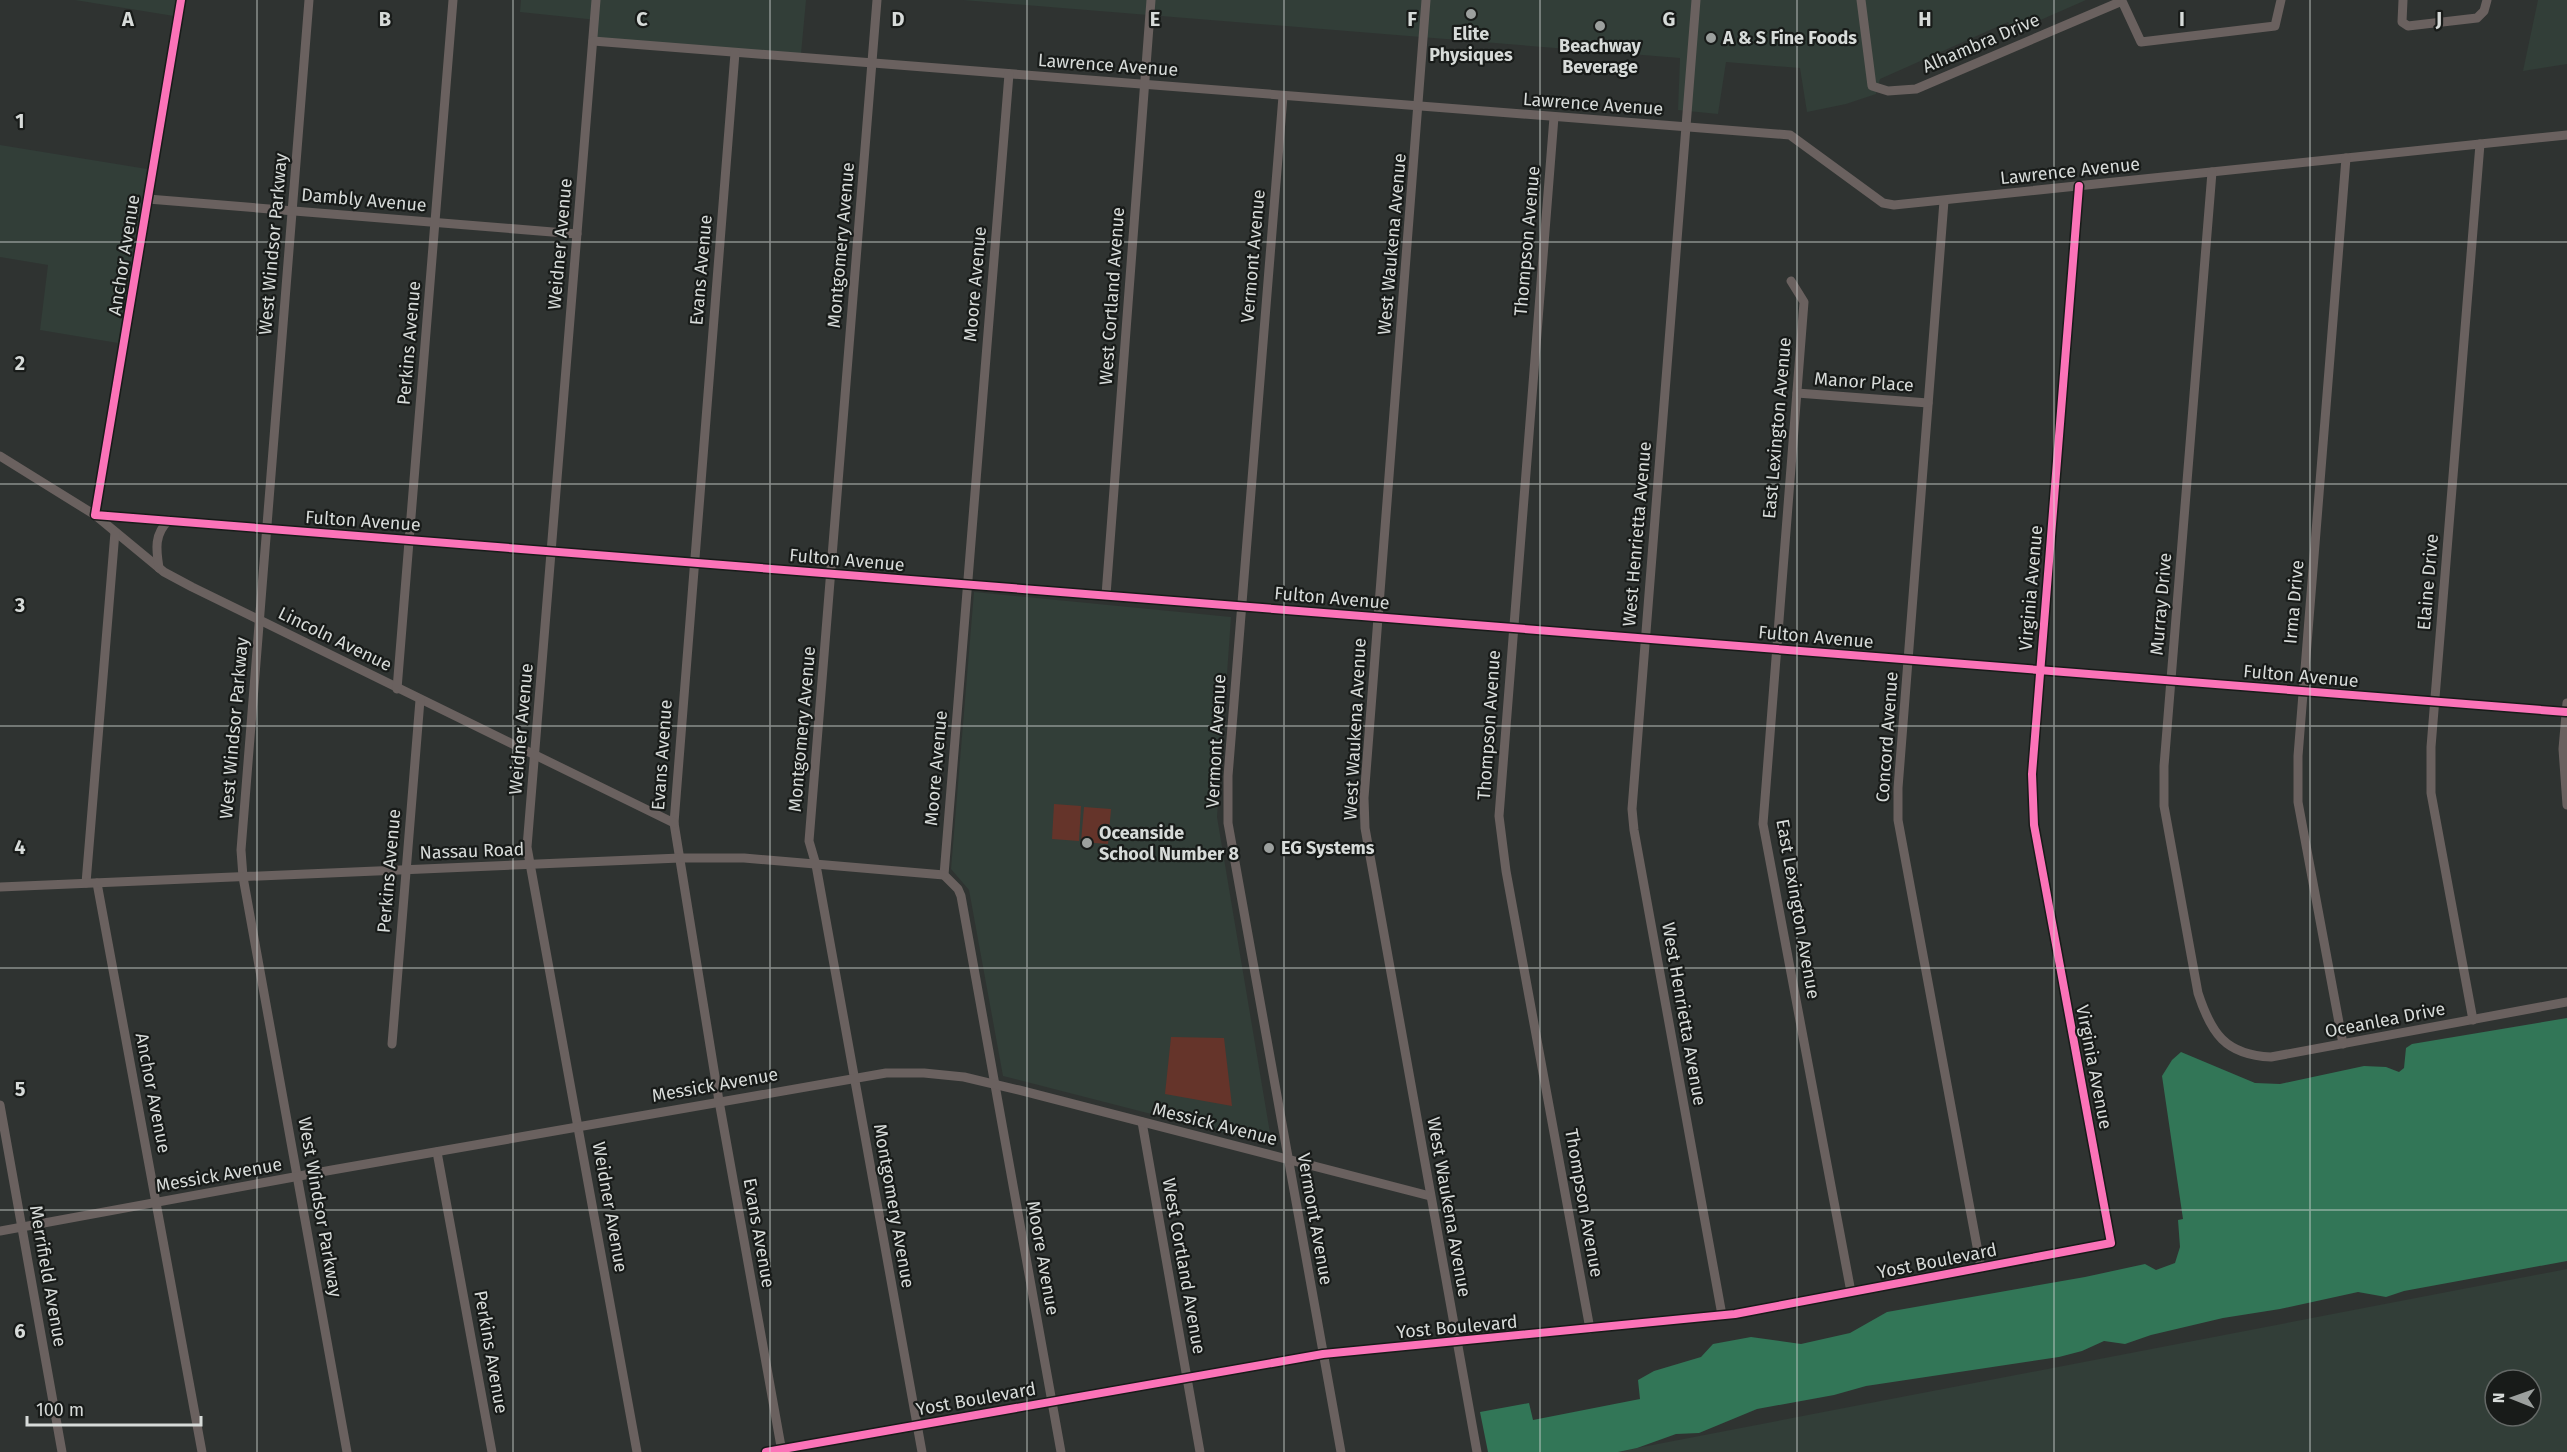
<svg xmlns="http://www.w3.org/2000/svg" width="2567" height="1452" font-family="'Fira Sans',sans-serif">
<rect width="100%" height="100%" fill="#2f3331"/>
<g fill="#323e38" fill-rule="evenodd">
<path d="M75,0H182L180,17Z"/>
<path d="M521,0H806L801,54L596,38L597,20L520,12Z"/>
<path d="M963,0H2086L2013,32L2008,22L1880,79L1876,94L1846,104L1807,112L1800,68L1726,62L1718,114L1678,110L1680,58Z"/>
<path d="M2538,0H2567V64L2523,71Z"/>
<path d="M0,145L147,169L118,343L40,330L48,265L0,257Z"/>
<path d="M974,592L1231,617L1217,817L1272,1145L1003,1076L969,890L951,869Z"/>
<path d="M2567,1269V1452H1618L1637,1448ZM2495,1380H2531V1416H2495Z"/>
</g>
<g fill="#65342a">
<path d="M1054,804L1081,806L1079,841L1052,839Z"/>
<path d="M1084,807L1111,809L1108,844L1081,842Z"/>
<path d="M1171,1037L1224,1038L1232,1106L1165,1094Z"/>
</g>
<path fill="#327657" d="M2567,1018V1261L2404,1291L2386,1297L2358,1292L2280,1309L2223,1318L2151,1335L2125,1344L2104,1341L2082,1351L2059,1357L1866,1386L1834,1395L1757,1409L1699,1433L1676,1434L1637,1448L1618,1452H1488L1480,1412L1529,1403L1533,1420L1640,1399L1638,1380L1654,1371L1701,1357L1713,1344L1751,1337L1801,1344L1850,1333L1887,1312L2085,1277L2145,1264L2156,1270L2175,1263L2180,1247L2178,1220L2183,1219L2162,1076L2172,1060L2181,1052L2255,1083L2280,1084L2364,1066L2386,1067L2399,1072L2404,1068L2406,1048L2412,1044Z"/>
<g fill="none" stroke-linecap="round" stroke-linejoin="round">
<g stroke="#6a615f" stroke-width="9">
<path d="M181,0L95,515L2566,712"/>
<path d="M309,0L241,850L243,877L347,1452"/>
<path d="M596,0L527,847L637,1452"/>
<path d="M877,0L809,841L816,865L922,1452"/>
<path d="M1426,0L1364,798L1365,828L1477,1452"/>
<path d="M1696,0L1632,809L1634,830L1722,1315"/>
<path d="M1861,0L1872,86L1888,91L1916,89L2122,1L2141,42L2275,26L2281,0"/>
<path d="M2403,0L2402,22L2408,26L2477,18L2484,11L2487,0"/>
<path d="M593,41L1790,135L1883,203L1894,205L2567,135"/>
<path d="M735,53L674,823L719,1101L782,1452"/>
<path d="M1009,74L944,875L958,889L961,896L1061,1452"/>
<path d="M1283,96L1228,776V823L1341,1452"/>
<path d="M1554,117L1499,816L1506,871L1590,1329"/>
<path d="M2212,172L2164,766V806L2198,993C2211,1033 2225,1055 2271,1057L2567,1002"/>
<path d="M148,199L577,234"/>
<path d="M1944,201L1898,788V820L1981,1268"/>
<path d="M1791,281L1804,302L1763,824L1851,1292"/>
<path d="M1797,393L1928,403"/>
<path d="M0,456L95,515L164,572L192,587L674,823"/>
<path d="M159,568C156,549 154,534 169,520"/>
<path d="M1106,595L1151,0"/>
<path d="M397,689L453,0"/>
<path d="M2567,703L2563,749L2567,805"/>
<path d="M86,883L115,532"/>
<path d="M97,883L202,1452"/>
<path d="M0,887L680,858H744L944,875"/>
<path d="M2473,1020L2431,793V747L2480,144"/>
<path d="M392,1044L420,700"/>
<path d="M2343,1044L2298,802V756L2346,158"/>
<path d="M0,1105L62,1452"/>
<path d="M1142,1122L1200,1452"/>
<path d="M437,1152L492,1452"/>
<path d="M0,1231L332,1170L886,1073H924L964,1077L1019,1090L1430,1196"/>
<path d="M766,1452L1323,1354L1735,1314L2111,1243L2034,825L2032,774L2079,186"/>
</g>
<g stroke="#181b19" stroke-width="11">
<g id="cycleway">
<path d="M181,0L95,515L2566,712"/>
<path d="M766,1452L1323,1354L1735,1314L2111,1243L2034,825L2032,774L2079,186"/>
</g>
</g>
<use href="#cycleway" stroke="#fb73b8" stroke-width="8"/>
</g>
<path fill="none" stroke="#d7dbd9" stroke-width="1.5" stroke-opacity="0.55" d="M257,0V1452M513,0V1452M770,0V1452M1027,0V1452M1284,0V1452M1540,0V1452M1797,0V1452M2054,0V1452M2310,0V1452M0,242H2567M0,484H2567M0,726H2567M0,968H2567M0,1210H2567"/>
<g fill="#9ca09e" stroke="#181b19" stroke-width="2">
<circle cx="1471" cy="14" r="6"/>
<circle cx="1600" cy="26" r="6"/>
<circle cx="1711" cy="38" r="6"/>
<circle cx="1087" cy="843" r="6"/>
<circle cx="1269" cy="848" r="6"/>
</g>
<g text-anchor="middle" stroke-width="4.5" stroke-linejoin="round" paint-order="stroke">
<g font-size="18" font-weight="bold" fill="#d7dbd9" stroke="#181b19" text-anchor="start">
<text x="1471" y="40" text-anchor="middle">Elite<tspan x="1471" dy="21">Physiques</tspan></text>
<text x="1723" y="44">A &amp; S Fine Foods</text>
<text x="1600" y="52" text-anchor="middle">Beachway<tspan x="1600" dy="21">Beverage</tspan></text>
<text x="1099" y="839">Oceanside<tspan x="1099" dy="21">School Number 8</tspan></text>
<text x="1281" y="854">EG Systems</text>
</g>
<g font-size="18" fill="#d7dbd9" stroke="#181b19">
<text transform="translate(1981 43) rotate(-23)" y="6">Alhambra Drive</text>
<text transform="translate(1108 65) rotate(4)" y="6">Lawrence Avenue</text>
<text transform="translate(1593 104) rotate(4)" y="6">Lawrence Avenue</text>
<text transform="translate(2070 171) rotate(-6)" y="6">Lawrence Avenue</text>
<text transform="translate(364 200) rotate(5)" y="6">Dambly Avenue</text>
<text transform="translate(1527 241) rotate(-85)" y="6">Thompson Avenue</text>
<text transform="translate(273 244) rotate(-85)" y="6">West Windsor Parkway</text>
<text transform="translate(560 244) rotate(-85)" y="6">Weidner Avenue</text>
<text transform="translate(1392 244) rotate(-85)" y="6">West Waukena Avenue</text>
<text transform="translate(841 245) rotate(-85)" y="6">Montgomery Avenue</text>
<text transform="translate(124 255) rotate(-81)" y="6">Anchor Avenue</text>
<text transform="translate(1253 256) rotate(-85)" y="6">Vermont Avenue</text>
<text transform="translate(701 270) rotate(-85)" y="6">Evans Avenue</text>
<text transform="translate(975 284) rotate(-85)" y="6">Moore Avenue</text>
<text transform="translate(1112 296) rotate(-86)" y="6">West Cortland Avenue</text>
<text transform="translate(409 343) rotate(-85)" y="6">Perkins Avenue</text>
<text transform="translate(1864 382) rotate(4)" y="6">Manor Place</text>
<text transform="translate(1777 428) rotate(-85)" y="6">East Lexington Avenue</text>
<text transform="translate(363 521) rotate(4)" y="6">Fulton Avenue</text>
<text transform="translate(1637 534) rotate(-85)" y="6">West Henrietta Avenue</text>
<text transform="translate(847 560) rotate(5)" y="6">Fulton Avenue</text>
<text transform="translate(2428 582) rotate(-85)" y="6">Elaine Drive</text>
<text transform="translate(2031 588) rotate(-85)" y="6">Virginia Avenue</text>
<text transform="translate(1332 598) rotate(5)" y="6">Fulton Avenue</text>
<text transform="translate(2294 602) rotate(-85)" y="6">Irma Drive</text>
<text transform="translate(2161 604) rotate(-85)" y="6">Murray Drive</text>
<text transform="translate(1816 637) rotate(5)" y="6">Fulton Avenue</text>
<text transform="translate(335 639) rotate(26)" y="6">Lincoln Avenue</text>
<text transform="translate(2301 676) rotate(5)" y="6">Fulton Avenue</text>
<text transform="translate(1489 725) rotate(-86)" y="6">Thompson Avenue</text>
<text transform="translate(234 728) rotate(-85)" y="6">West Windsor Parkway</text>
<text transform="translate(521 729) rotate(-85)" y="6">Weidner Avenue</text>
<text transform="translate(802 729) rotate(-85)" y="6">Montgomery Avenue</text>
<text transform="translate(1355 729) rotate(-87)" y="6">West Waukena Avenue</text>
<text transform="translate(1887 737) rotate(-86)" y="6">Concord Avenue</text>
<text transform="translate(1216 741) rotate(-87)" y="6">Vermont Avenue</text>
<text transform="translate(662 755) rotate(-86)" y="6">Evans Avenue</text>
<text transform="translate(936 768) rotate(-85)" y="6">Moore Avenue</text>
<text transform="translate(472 851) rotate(-2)" y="6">Nassau Road</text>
<text transform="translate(389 871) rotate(-85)" y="6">Perkins Avenue</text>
<text transform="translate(1798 909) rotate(80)" y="6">East Lexington Avenue</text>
<text transform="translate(1684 1014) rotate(80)" y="6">West Henrietta Avenue</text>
<text transform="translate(2385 1020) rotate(-11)" y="6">Oceanlea Drive</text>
<text transform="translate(2094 1067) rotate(79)" y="6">Virginia Avenue</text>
<text transform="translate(715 1085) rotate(-10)" y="6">Messick Avenue</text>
<text transform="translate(153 1093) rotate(79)" y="6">Anchor Avenue</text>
<text transform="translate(1215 1124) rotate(14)" y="6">Messick Avenue</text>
<text transform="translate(219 1175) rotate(-10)" y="6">Messick Avenue</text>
<text transform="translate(1584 1203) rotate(80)" y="6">Thompson Avenue</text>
<text transform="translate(894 1206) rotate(80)" y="6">Montgomery Avenue</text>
<text transform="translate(320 1207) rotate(80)" y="6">West Windsor Parkway</text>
<text transform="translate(610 1207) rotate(80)" y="6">Weidner Avenue</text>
<text transform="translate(1449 1207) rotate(80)" y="6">West Waukena Avenue</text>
<text transform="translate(1315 1219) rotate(80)" y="6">Vermont Avenue</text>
<text transform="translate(759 1233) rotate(80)" y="6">Evans Avenue</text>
<text transform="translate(1043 1258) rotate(80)" y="6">Moore Avenue</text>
<text transform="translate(1937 1261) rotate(-11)" y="6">Yost Boulevard</text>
<text transform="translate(1184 1266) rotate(80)" y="6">West Cortland Avenue</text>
<text transform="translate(48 1276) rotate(80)" y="6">Merrifield Avenue</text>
<text transform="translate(1457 1327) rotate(-5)" y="6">Yost Boulevard</text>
<text transform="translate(491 1352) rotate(80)" y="6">Perkins Avenue</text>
<text transform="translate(976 1399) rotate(-10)" y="6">Yost Boulevard</text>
</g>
</g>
<g font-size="20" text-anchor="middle" font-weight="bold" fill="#d7dbd9" stroke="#181b19" stroke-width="4.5" stroke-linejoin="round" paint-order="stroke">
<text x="128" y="26">A</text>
<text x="385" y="26">B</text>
<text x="642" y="26">C</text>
<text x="898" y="26">D</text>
<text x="1155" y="26">E</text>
<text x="1412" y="26">F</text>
<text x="1669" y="26">G</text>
<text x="1925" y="26">H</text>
<text x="2182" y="26">I</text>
<text x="2439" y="26">J</text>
<text x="20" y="128">1</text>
<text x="20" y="370">2</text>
<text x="20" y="612">3</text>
<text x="20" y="854">4</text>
<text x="20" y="1096">5</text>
<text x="20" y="1338">6</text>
</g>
<g transform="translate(2513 1398) rotate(271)"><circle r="28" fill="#181b19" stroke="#646866" stroke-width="1.5"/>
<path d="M0-4.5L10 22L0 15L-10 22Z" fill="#9ca09e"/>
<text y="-9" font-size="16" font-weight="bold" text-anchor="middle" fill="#d7dbd9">N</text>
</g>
<path d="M27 1416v9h174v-9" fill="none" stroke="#d7dbd9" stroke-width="3"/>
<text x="36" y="1416" font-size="18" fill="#d7dbd9" stroke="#181b19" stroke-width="4.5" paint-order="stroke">100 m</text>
</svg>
